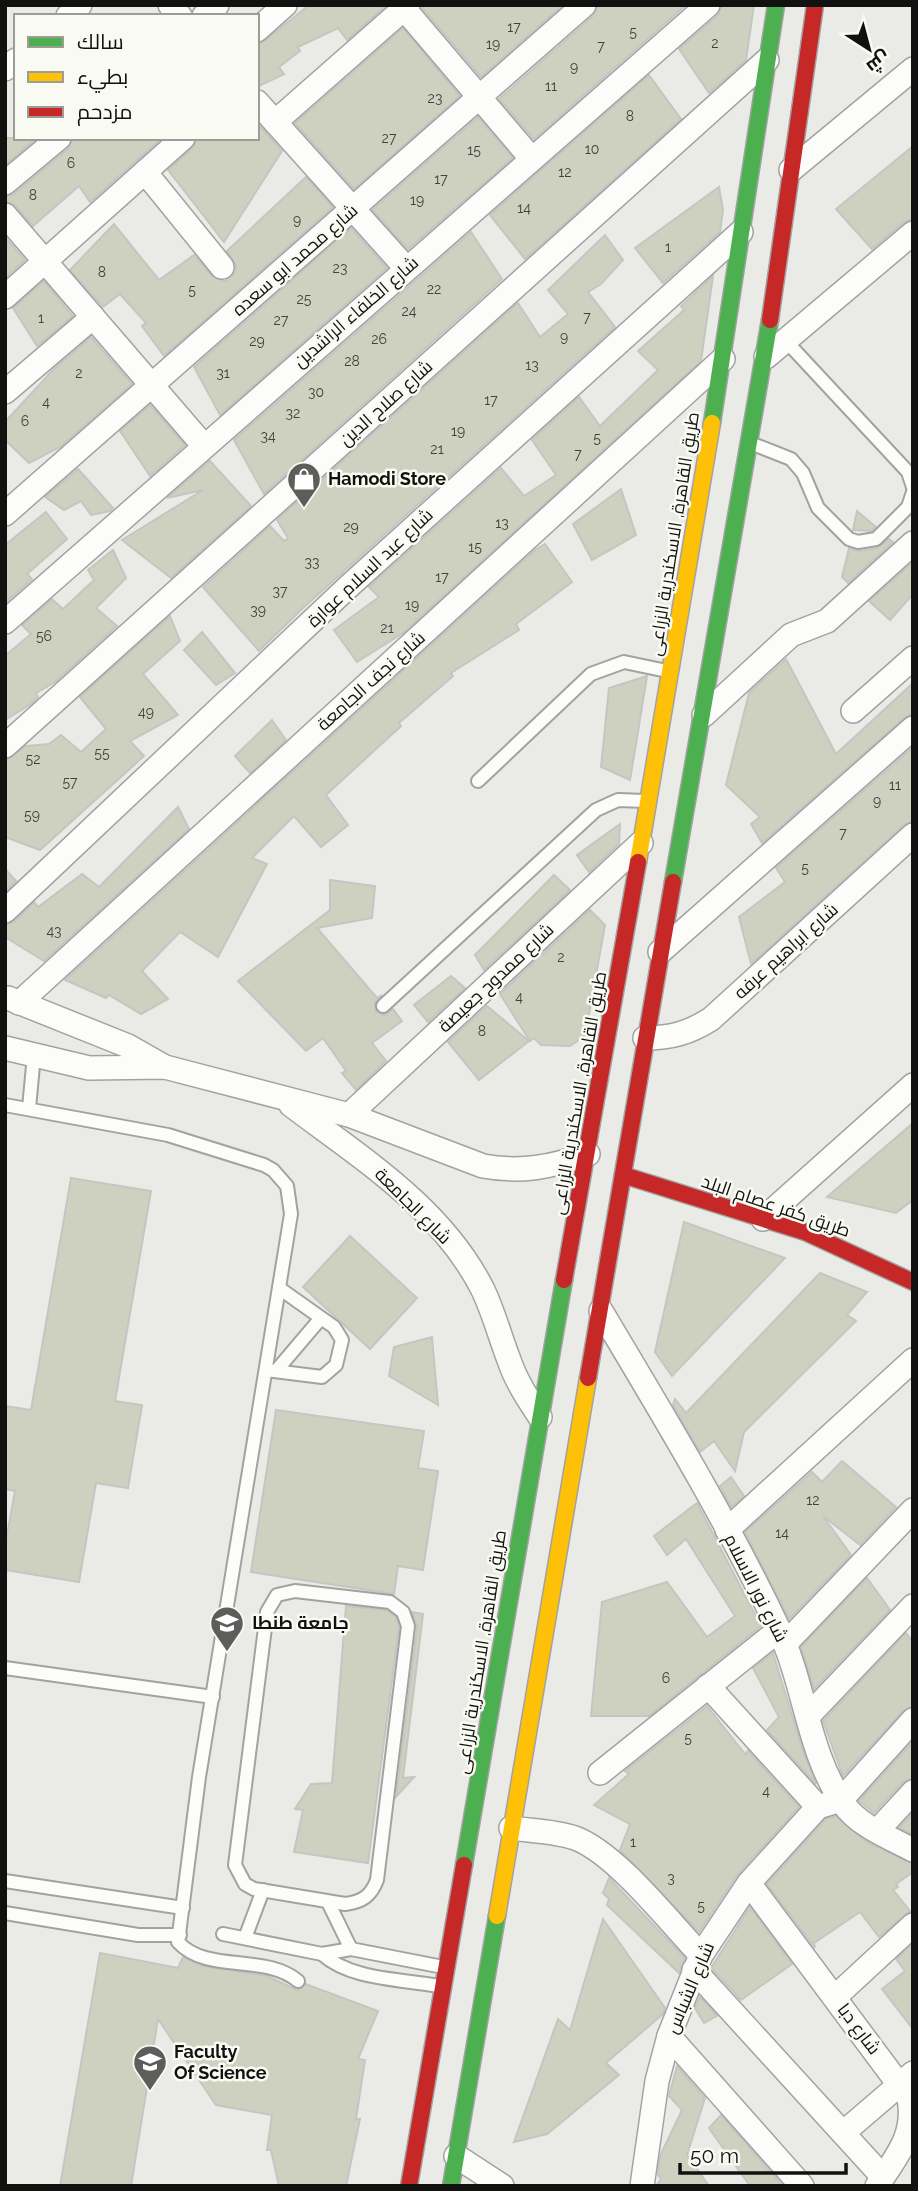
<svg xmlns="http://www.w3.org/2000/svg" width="918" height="2191" font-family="Raleway,Cairo,sans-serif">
<rect width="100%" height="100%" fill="#eaebe7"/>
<g fill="#ced1c0" stroke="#c5c5c2" stroke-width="2">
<path d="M309,5H387L347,40L338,28L298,47L300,51L279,67L284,74L257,87V44L266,40Z"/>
<path d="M425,5H563L481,77L422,8Z"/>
<path d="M598,5H686L534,139L499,99L593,16Z"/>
<path d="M722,5H754L746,60L709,93L679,49L717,16Z"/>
<path d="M403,28L460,96L354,189L295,123Z"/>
<path d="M649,75L681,119L525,259L490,215Z"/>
<path d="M478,117L513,158L408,249L372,210Z"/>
<path d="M257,123L282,151L224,242L168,170L193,148L197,138H257Z"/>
<path d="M5,138H37L5,165Z"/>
<path d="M73,138H162L90,202L79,186L33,226L15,205L5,201V197L14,194L68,149Z"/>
<path d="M913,146V219L904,222L872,249L836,209Z"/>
<path d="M306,177L333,207L164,356L142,326L146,323L120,294L103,307L70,270L114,224L159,280L194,255L212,276L225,281L235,273L236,265L227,251Z"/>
<path d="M719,187L723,210L720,232L663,283L635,248Z"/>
<path d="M351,228L387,268L220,415L194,367Z"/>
<path d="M471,232L502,279L264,494L234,440Z"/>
<path d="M605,235L623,260L601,284L588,292L615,327L303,608L259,651L203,587L270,526L284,541L288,538L277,520L518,303L540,337L568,314L548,290Z"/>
<path d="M5,237L25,260L5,278Z"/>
<path d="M713,276L701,361L403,633L357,662L334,630L379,597L369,587L501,468L524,496L556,475L532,440L579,397L600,426L658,370L638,351L684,310L681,306Z"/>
<path d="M44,281L73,316L37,346L13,308Z"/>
<path d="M91,337L132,384L60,447L29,463L5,440V422L53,370Z"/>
<path d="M150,405L185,445L150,476L120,431Z"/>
<path d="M210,461L251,506L171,578L122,540L203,490L167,498Z"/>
<path d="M78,469L113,508L110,511L91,515L81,501L64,510L45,497Z"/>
<path d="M621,489L636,535L592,560L573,524Z"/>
<path d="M857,511L876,527L872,531L853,530Z"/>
<path d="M46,512L67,539L27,574L32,579L5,603V545Z"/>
<path d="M889,539L893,542L848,583L842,577L849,548L859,551L877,548Z"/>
<path d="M545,544L572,582L516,624L519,630L451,673L453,676L399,723L401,726L326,795L348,825L321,847L294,816L252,858L267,864L218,957L180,932L142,971L168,999L141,1014L109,995L106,998L65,980L535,550Z"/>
<path d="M113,550L126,578L96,608L117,626L55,682L36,693L38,697L31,704L5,720V656L31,634L22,625L52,599L63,609L94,580L88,570Z"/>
<path d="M913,562V594L890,620L869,601Z"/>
<path d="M170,616L180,641L143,674L178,715L130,741L144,756L40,850L5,837V760L26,746L49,744L61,735L81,752L106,729L80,697Z"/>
<path d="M202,632L235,673L216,685L184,650Z"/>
<path d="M786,659L836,754L913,683V714L904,718L762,843L751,824L760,817L726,785L749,693Z"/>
<path d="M647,676L640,719L630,780L601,767L609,688Z"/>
<path d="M272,720L286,740L250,773L235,756Z"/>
<path d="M913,747V821L904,825L751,964L739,917L785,882L776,868Z"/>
<path d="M178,807L189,829L44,961L5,937V925L15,921L34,902L38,907L82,874L99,887Z"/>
<path d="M620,824L619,844L589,872L577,855Z"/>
<path d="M5,869L16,881L5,892Z"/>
<path d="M554,875L570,890L484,970L475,955Z"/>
<path d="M330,880L375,886L372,918L317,928L377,998L382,995L375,1003L376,1011L384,1015L393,1009L402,1021L372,1043L386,1061L356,1090L342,1073L346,1071L323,1038L306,1051L238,981L330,910Z"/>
<path d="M590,910L605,925L585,1036L570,1046L541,1045L534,1038L530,1041L500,994Z"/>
<path d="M451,976L465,988L428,1022L414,1005Z"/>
<path d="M487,1006L529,1041L479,1080L448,1042Z"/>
<path d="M913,1123V1200L896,1213L827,1197Z"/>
<path d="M71,1178L151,1191L115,1401L142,1405L128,1488L96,1483L79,1582L5,1570V1546L15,1491L5,1489V1406L31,1410Z"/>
<path d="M684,1222L785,1258L672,1376L655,1352Z"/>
<path d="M350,1236L417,1298L370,1349L303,1287Z"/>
<path d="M820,1273L867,1292L847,1315L856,1321L744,1432L735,1471L714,1441L700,1452L673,1405L675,1399L686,1413Z"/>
<path d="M432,1337L438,1405L389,1376L394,1347Z"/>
<path d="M276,1410L424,1431L418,1468L438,1471L423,1570L398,1566L394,1594L251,1572Z"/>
<path d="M842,1461L896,1507L860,1545L823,1516L851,1555L789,1619L745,1532L812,1472L822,1482Z"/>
<path d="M731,1477L744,1496L731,1507L720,1486Z"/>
<path d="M697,1503L761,1626L649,1716H591L602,1602L667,1582L707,1637L735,1616L686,1539L667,1555L654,1536Z"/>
<path d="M867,1578L890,1610L814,1689L801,1647Z"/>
<path d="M346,1606L387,1610L396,1617L399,1627L368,1863L294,1852L303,1810L295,1809L311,1784L332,1783Z"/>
<path d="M412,1612L423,1614L403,1778L414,1777L396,1797L417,1627Z"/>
<path d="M906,1633L913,1642V1706L903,1711L843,1776L823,1721Z"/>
<path d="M773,1653L801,1745L816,1784L767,1730L779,1717L753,1668Z"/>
<path d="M707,1706L745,1754L748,1751L799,1807L738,1874L699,1932L620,1850L630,1824L594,1805L629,1774L625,1771Z"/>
<path d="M913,1741V1778L903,1782L874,1813L859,1801Z"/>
<path d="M913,1813V1834L899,1828Z"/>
<path d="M836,1816L867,1842L913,1864V1872L896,1884L898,1887L893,1890L910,1911L879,1937L860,1912L814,1943L815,1948L767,1884L826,1819Z"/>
<path d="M609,1878L685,1958L679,1973L607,1905L609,1899L603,1893Z"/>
<path d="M750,1907L792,1964L741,2000L711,1968Z"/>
<path d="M603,1919L665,2008L663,2014L606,2063L619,2075L547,2134L514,2142L558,2019L570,2030Z"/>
<path d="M913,1944V2029L882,1989L905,1971L896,1959Z"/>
<path d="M100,1953L178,1968L183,1957L203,1966L267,1976L297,1990L306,1984L378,2011L358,2059L365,2060L356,2119H360L346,2186H279L271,2150H267L272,2115L216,2105L158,2019L131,2186H60Z"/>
<path d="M700,1997L717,2016L704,2023L695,2008Z"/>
<path d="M677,2066L705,2098L687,2155L709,2186H656L661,2179L658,2175L660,2156L682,2110L669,2096Z"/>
<path d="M721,2115L783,2186H750L709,2128Z"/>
</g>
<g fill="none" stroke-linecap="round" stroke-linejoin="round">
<g stroke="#a2a3a0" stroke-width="16">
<g id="lane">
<path d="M785,340L908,472L913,487"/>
<path d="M753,444L791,459L803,473L818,508L849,539L858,542L876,539L908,507L913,492"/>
<path d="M478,781L591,674L624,662L667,671"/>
<path d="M383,1006L596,810L618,800L645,801"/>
<path d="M5,1105L168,1135L264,1165L273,1170L287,1186L291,1214L199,1777L178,1942C207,1974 265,1953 298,1981"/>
<path d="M29,1108L34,1055"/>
<path d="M266,1370L322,1377L336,1365L342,1340L334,1327L279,1288"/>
<path d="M276,1371L321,1318"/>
<path d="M295,1591L390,1602L403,1612L408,1626L377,1880C371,1896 362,1902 345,1904L254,1889L245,1884L235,1865L267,1612L277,1595Z"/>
<path d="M5,1668L213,1697"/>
<path d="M5,1881L183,1908"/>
<path d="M328,1902L351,1949"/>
<path d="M5,1913L138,1935H180"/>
<path d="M223,1934L322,1954L351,1949L443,1967"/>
<path d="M245,1938L263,1890"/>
<path d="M322,1954C351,1980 401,1979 438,1986"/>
</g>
</g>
<g stroke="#a2a3a0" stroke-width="26">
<g id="street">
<path d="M170,5L180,16"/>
<path d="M401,5L531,158"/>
<path d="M68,16L80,5"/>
<path d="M204,16L217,5"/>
<path d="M257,30L285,5"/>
<path d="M5,69L16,60"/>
<path d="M257,102L406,268"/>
<path d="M275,122L408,5"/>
<path d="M791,170L913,69"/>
<path d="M145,172L222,267"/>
<path d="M5,183L59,138"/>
<path d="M5,215L204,446"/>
<path d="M5,297L183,138"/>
<path d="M766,357L913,233"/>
<path d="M5,392L93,317"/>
<path d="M5,514L584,5"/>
<path d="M5,622L708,5"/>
<path d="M853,711L913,658"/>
<path d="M704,715L791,635L827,621L913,543"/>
<path d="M5,746L767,60"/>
<path d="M5,911L348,587L741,232"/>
<path d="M660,952L913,728"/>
<path d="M8,998L128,1046L165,1067"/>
<path d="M19,1003L723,359"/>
<path d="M645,1038C671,1038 689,1033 711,1019L913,835"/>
<path d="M5,1048L89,1068L165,1067L349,1115L483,1166C521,1173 552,1167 588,1154"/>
<path d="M291,1105C361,1158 442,1208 483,1290C494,1313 500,1337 509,1360C516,1381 528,1399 540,1417"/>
<path d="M349,1115L641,843"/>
<path d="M763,1219L913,1085"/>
<path d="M601,1311C663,1415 727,1520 779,1630C805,1685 808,1753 843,1803C857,1825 890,1838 913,1850"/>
<path d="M727,1530L913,1360"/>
<path d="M785,1644L913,1510"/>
<path d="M708,1686L818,1807"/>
<path d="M809,1715L913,1606"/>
<path d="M600,1773L779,1630"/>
<path d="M511,1828C532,1831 555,1831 575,1838C616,1853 670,1923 701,1955"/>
<path d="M877,1831L913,1792"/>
<path d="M749,1883L909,2098C916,2135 896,2157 877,2186"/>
<path d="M694,1970L883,2177"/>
<path d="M835,1997L913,1925"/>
<path d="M669,2036L802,2186"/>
<path d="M843,2133L913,2073"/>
<path d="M456,2156L502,2186"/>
<path d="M642,2186L657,2081L669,2036L701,1955L749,1883L818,1807L841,1800L913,1720"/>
</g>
</g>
<g stroke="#a2a3a0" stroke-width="19">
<g id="fast">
<path d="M712,423L776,5"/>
<path d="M673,882L770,320"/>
<path d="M464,1865L564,1280"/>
<path d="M451,2186L497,1916"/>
</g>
</g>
<g stroke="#a2a3a0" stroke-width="19">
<g id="slow">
<path d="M638,862L712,423"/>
<path d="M497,1916L588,1378"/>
</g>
</g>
<g stroke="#a2a3a0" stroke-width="19">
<g id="jam">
<path d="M770,320L815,5"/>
<path d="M623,1175L805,1232L913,1282"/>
<path d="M564,1280L638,862"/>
<path d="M588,1378L673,882"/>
<path d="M409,2186L464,1865"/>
</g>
</g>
<use href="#lane" stroke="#fcfcfb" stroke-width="12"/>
<use href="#street" stroke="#fcfcfb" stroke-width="23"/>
<use href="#fast" stroke="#4caf50" stroke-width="16"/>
<use href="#slow" stroke="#ffc107" stroke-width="16"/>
<use href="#jam" stroke="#c62828" stroke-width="16"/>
</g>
<defs>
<g id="shop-pin" transform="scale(1.75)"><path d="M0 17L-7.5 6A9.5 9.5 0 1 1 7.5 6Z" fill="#5d5e5b" stroke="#f9faf2"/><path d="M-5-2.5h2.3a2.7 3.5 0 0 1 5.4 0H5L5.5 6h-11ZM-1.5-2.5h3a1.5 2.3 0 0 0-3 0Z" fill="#fff"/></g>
<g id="university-pin" transform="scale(1.75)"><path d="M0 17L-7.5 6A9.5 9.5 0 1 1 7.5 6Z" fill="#5d5e5b" stroke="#f9faf2"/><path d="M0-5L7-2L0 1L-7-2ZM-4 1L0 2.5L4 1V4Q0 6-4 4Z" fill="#fff"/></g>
</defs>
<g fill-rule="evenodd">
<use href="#shop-pin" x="304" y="479"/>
<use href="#university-pin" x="227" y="1623"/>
<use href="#university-pin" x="150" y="2062"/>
</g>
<g text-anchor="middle" stroke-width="5" stroke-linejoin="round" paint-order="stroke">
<g font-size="14" fill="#40423b">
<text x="514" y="32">17</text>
<text x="633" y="37">5</text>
<text x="715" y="48">2</text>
<text x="493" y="49">19</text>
<text x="601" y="51">7</text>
<text x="574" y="72">9</text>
<text x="551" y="91">11</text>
<text x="435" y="103">23</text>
<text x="630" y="121">8</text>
<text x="389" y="143">27</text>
<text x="592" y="154">10</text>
<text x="474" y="155">15</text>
<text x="71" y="168">6</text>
<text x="565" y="177">12</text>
<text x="441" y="184">17</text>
<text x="33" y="200">8</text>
<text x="417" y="205">19</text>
<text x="524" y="213">14</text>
<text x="297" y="225">9</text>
<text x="668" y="252">1</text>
<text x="340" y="273">23</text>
<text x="102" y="277">8</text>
<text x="434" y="294">22</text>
<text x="192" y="295">5</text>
<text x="304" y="304">25</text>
<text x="409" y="316">24</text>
<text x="587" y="322">7</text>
<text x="41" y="323">1</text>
<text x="281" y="325">27</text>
<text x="564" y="342">9</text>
<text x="379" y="344">26</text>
<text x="257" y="346">29</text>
<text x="352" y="366">28</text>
<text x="532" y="370">13</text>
<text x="79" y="378">2</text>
<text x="223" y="378">31</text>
<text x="316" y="397">30</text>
<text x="491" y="405">17</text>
<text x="46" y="407">4</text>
<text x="293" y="418">32</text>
<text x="25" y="426">6</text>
<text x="458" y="436">19</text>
<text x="268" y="441">34</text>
<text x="597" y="443">5</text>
<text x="437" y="454">21</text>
<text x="578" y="459">7</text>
<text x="502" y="528">13</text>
<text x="351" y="532">29</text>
<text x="475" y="552">15</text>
<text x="312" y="567">33</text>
<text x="442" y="582">17</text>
<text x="280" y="596">37</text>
<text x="412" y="610">19</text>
<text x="258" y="615">39</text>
<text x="387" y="633">21</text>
<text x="44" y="641">56</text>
<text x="146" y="717">49</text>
<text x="102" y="758">55</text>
<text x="33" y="764">52</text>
<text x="70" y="787">57</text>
<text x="895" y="790">11</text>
<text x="877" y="806">9</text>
<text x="32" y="820">59</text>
<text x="843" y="838">7</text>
<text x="805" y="873">5</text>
<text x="54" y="936">43</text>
<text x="561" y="962">2</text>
<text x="519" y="1002">4</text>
<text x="482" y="1036">8</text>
<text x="813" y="1505">12</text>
<text x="782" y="1538">14</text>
<text x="666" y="1683">6</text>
<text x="688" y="1743">5</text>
<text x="766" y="1796">4</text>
<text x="633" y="1847">1</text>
<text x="671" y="1883">3</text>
<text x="701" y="1911">5</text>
</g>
<g font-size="18" fill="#11120f" stroke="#f9faf2">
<text transform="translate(295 260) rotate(-41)" y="6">شارع محمد ابو سعده</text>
<text transform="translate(356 312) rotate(-41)" y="6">شارع الخلفاء الراشدين</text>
<text transform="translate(386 403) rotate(-42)" y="6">شارع صلاح الدين</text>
<text transform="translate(674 534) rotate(-81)" y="6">طريق القاهرة, الاسكندرية الزراعى</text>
<text transform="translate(370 568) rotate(-43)" y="6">شارع عبد السلام عوارة</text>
<text transform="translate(371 681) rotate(-42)" y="6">شارع نجف الجامعة</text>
<text transform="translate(786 951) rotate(-42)" y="6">شارع ابراهيم عرفه</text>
<text transform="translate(496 978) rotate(-43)" y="6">شارع ممدوح جعيصة</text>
<text transform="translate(579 1093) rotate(-80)" y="6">طريق القاهرة, الاسكندرية الزراعى</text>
<text transform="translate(413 1206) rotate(45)" y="6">شارع الجامعة</text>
<text transform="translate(776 1206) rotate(19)" y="6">طريق كفر عصام البلد</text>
<text transform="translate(756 1588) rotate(63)" y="6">شارع نور الاسلام</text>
<text transform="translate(481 1652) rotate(-81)" y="6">طريق القاهرة, الاسكندرية الزراعى</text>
<text transform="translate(690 1988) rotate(-67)" y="6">شارع الشباس</text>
<text transform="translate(859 2029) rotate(53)" y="6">شارع دبا</text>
</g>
<g font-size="18" font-weight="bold" fill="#11120f" stroke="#f9faf2" text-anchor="start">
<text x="328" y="485">Hamodi Store</text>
<text x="252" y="1629">جامعة طنطا</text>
<text x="174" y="2058">Faculty<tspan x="174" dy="21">Of Science</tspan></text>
</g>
</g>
<rect width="918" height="2191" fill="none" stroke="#11120f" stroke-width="14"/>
<rect x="14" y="14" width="245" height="126" fill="#f9faf2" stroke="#9c9d97" stroke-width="2"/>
<rect x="28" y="37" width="35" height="10" fill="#4caf50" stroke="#9c9d97" stroke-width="2"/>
<text x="77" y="49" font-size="21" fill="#11120f">سالك</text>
<rect x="28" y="72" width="35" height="10" fill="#ffc107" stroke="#9c9d97" stroke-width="2"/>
<text x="77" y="84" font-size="21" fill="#11120f">بطيء</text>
<rect x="28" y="107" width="35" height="10" fill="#c62828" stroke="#9c9d97" stroke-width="2"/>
<text x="77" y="119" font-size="21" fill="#11120f">مزدحم</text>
<g transform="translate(869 49) rotate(144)" stroke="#f9faf2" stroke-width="5" paint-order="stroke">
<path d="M0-5L12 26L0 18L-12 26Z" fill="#11120f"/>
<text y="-10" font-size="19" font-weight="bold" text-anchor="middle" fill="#11120f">ش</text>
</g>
<path d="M680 2163v10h166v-10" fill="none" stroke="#11120f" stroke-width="3.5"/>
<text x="690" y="2163" font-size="21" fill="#11120f" stroke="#f9faf2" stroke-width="5" paint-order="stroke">50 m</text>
</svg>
